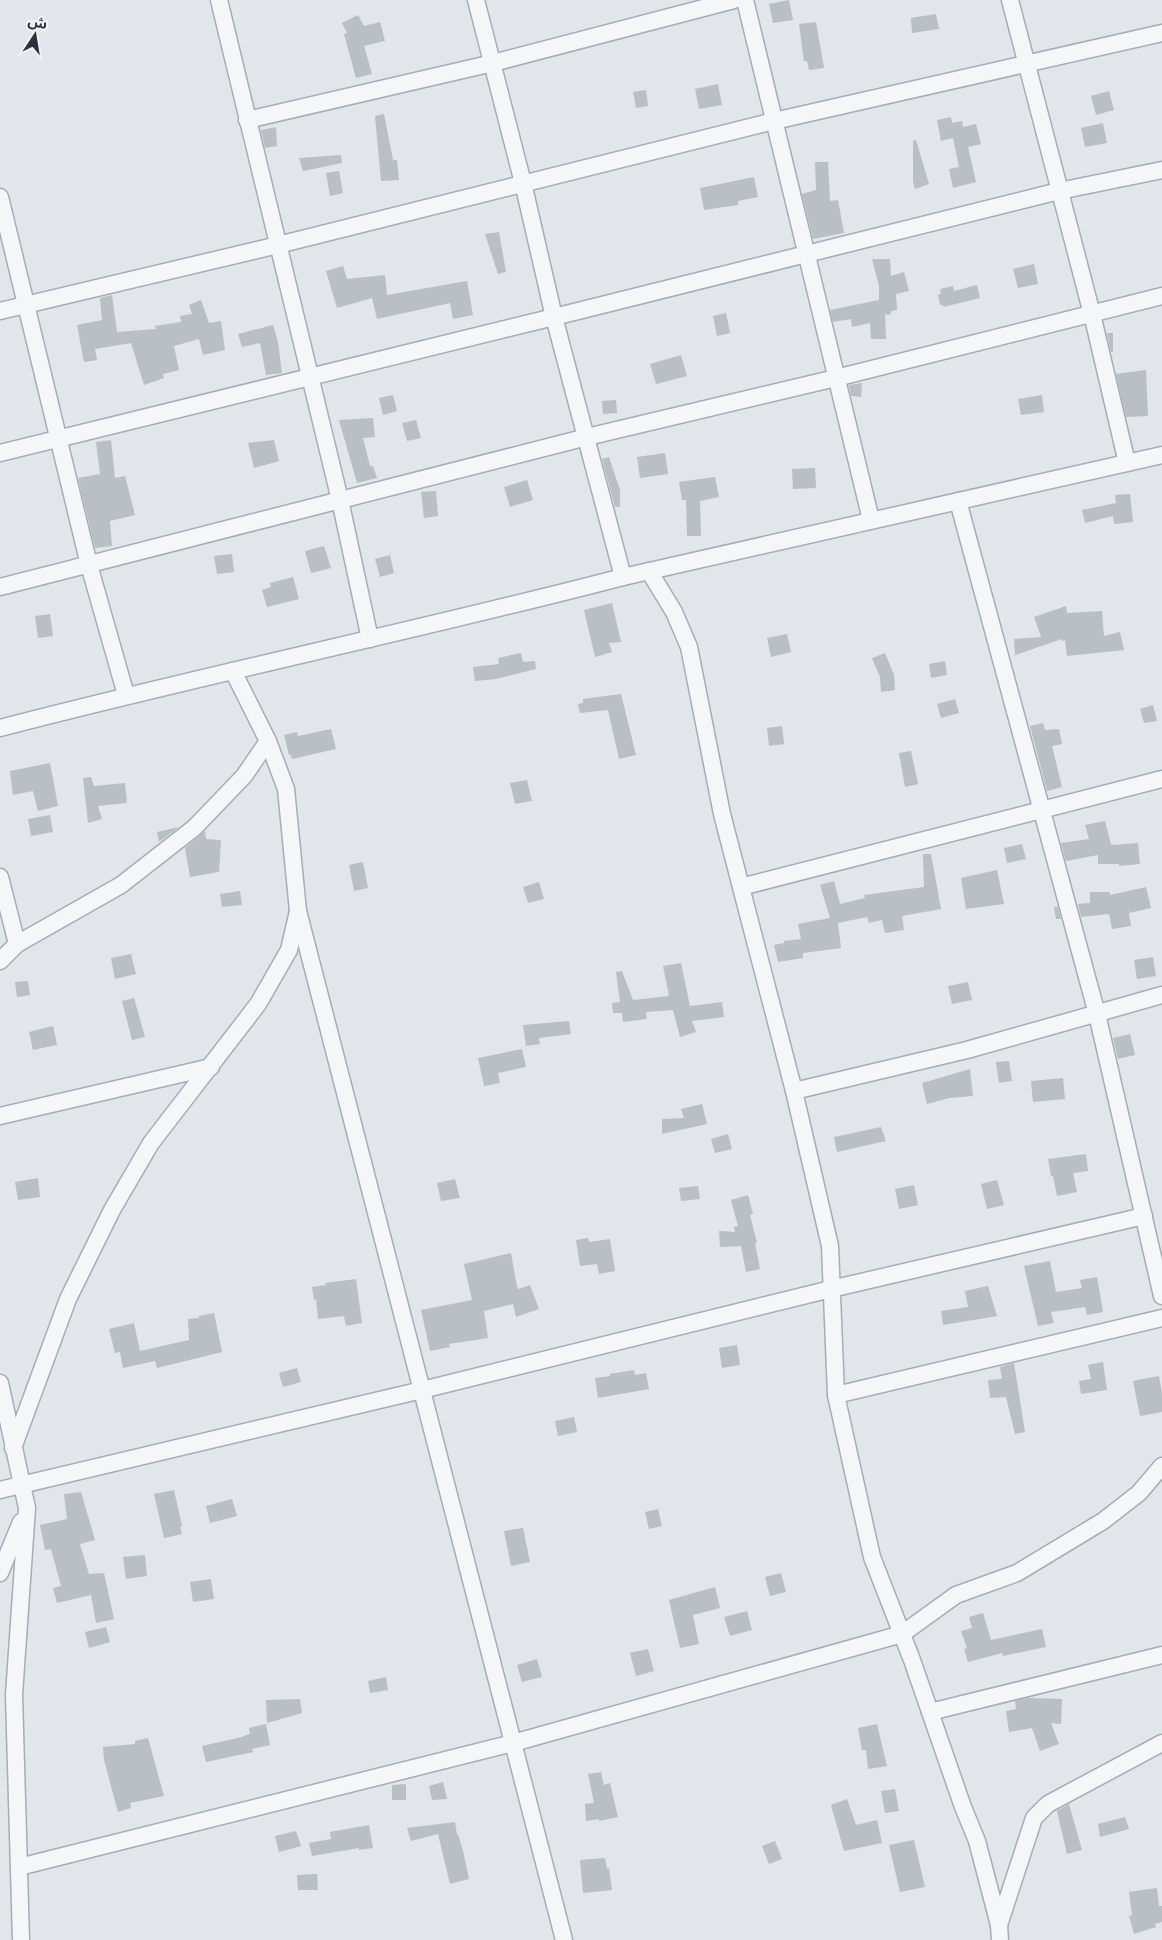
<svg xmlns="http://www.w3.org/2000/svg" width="1162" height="1940" font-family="Manrope,'Noto Sans Arabic',sans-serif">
<rect width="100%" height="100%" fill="#e2e5e9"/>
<g fill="#babec5">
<path d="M789,0L793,20L773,23L769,4Z"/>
<path d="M936,14L939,29L912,33L911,18Z"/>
<path d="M358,15L364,26L380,22L385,41L364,46L372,74L356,78L344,34L347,33L342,23Z"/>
<path d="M816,22L824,68L809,70L807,61H804L799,24Z"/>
<path d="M718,84L722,105L699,109L695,89Z"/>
<path d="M646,90L648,106L636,108L633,92Z"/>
<path d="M1109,91L1114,110L1096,115L1091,96Z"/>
<path d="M384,114L393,160H397L399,180L381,181L375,116Z"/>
<path d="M951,117L952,123L962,121L963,127L976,124L981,144L968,147L976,182L953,188L949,169L959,167L953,138L941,141L937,120Z"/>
<path d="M1103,123L1107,143L1085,147L1081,128Z"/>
<path d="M276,127L277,146L265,148L261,130Z"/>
<path d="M916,140L929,184L915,189L913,181V141Z"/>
<path d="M341,155L342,163L303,171L299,158Z"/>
<path d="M815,162H828L830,201L838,200L844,233L813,239L802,194L816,190Z"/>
<path d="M339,171L343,193L330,196L326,173Z"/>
<path d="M754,177L758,197L738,201V205L704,210L700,188Z"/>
<path d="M499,232L506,272L498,274L485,234Z"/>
<path d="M872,259H890L891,276L904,272L909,291L896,294L897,310L891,311V314L886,315L885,311L886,339H871L870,323L852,327L851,319L833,322L830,310L879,300V286Z"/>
<path d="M1034,264L1038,284L1018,288L1013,269Z"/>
<path d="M343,266L347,279L385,275L387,295L467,281L473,315L453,319L450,303L377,319L372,298L337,308L326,271Z"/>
<path d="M977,285L980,298L943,307V305H940L938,295L941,294L940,289L953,286L954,291Z"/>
<path d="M112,295L117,332L156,329L155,326L181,322L180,316L192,314L189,305L201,300L209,323L221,321L225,350L203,355L199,339L174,346L179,370L163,374L164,378L144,385L131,343L95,349L97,360L84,362L77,325L102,320L100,298Z"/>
<path d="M726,313L730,333L717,336L713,316Z"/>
<path d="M273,325L278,342L282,373L266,375L260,343L242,347L238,334Z"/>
<path d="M1107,333H1113V352H1111Z"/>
<path d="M681,355L687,376L656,384L650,364Z"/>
<path d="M1146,370L1148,416L1126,417L1116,374Z"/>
<path d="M862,383L861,397L851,396L849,385Z"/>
<path d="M393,395L397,411L383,415L379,398Z"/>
<path d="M1042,395L1044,412L1021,415L1018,399Z"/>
<path d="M616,400L617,413L603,414L602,401Z"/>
<path d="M373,418L375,437L363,438L370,466H373L377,478L357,483L339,420Z"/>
<path d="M416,420L421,438L407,441L402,423Z"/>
<path d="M111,440L115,478L125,476L135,515L110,521L112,546L95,548L78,478L100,474L96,442Z"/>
<path d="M274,440L279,461L254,468L248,443Z"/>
<path d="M665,453L668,474L640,478L637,457Z"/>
<path d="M609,457L620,490V507H615L602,459Z"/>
<path d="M815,468L816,488L793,489L792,469Z"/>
<path d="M715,477L719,497L700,501L701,536H687L686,500H682L679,482Z"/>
<path d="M527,480L533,500L510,507L504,487Z"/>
<path d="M436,491L438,516L424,518L421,492Z"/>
<path d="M1130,494L1133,522L1114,524L1113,516L1085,523L1082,510L1116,503L1115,495Z"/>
<path d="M324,546L331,568L311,573L305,551Z"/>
<path d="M232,554L234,572L217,574L214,556Z"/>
<path d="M390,555L394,573L380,577L375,559Z"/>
<path d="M293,577L299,599L267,607L262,590L271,587L270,583Z"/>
<path d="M612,603L621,642L609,643L612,652L595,657L584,610Z"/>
<path d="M1066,606L1067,613L1102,611L1104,636L1120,632L1124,650L1067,656L1065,640L1062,641V639L1015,655L1014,639L1041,637L1034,617Z"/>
<path d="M50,614L53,636L38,638L35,616Z"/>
<path d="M787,634L791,652L771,657L767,638Z"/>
<path d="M521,653L523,662L535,661L536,669L496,679L475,681L473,667L499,664L498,658Z"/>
<path d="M885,653L894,675L895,690L881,692L880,677L872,658Z"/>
<path d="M945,661L947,675L931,678L929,664Z"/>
<path d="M621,694L636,755L619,759L608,710L580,713L578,704L583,703V699Z"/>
<path d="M955,699L959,713L941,718L937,704Z"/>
<path d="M1153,705L1157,721L1144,723L1140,709Z"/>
<path d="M1043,723L1045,730L1059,729L1062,744L1052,746L1062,787L1047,791L1030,726Z"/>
<path d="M782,726L784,744L769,746L767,728Z"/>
<path d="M331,729L336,749L292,759L291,755H289L284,735L297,732L298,736Z"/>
<path d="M911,751L918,784L905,787L899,753Z"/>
<path d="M50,763L58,806L38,811L33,791L13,795L10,771Z"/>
<path d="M91,777L94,786L125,783L127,803L98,806L102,819L88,823L83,778Z"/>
<path d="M527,780L532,801L515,804L510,783Z"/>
<path d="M50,815L53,832L31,836L28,819Z"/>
<path d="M1105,821L1111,844L1113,845L1138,843L1140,864L1119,866V864H1098V855L1066,861L1061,843L1089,839L1085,825Z"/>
<path d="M179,827L159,842L157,832Z"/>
<path d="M205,831L206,839L221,840L219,872L190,877L185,848Z"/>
<path d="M1022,844L1026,859L1007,863L1004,848Z"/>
<path d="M923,854H931L941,909L902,916L904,930L885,933L882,920L869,923L867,917L838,923L841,948L803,953V958L778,962L774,945L784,943V941L801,939L798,924L830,918L820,885L834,881L840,904L865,898L864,895L924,887Z"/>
<path d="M363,862L368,888L354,891L349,865Z"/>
<path d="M997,870L1004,904L966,909L961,878Z"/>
<path d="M539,882L544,899L528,903L523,887Z"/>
<path d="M1146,887L1151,908L1129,913L1131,926L1112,929L1109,914L1081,917L1078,904L1090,903V892H1110V895Z"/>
<path d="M240,891L242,905L222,907L220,894Z"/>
<path d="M1054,907H1058L1061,919H1056Z"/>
<path d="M131,954L136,974L115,979L111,958Z"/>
<path d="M1153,957L1156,976L1137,979L1134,960Z"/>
<path d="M681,963L690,1006L722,1002L724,1017L692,1021L696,1032L680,1037L673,1010L646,1012L647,1019L623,1022L622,1013H613L612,1003L620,1002L616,972L622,971L633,1000L669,996L663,966Z"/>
<path d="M28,981L30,995L17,997L15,982Z"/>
<path d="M968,982L972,1000L952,1004L948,986Z"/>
<path d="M134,998L145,1037L132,1040L122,1001Z"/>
<path d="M569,1021L571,1034L539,1038L540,1044L526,1046L523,1025Z"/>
<path d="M53,1026L57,1045L33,1050L29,1032Z"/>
<path d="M1130,1034L1135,1055L1118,1059L1113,1038Z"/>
<path d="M522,1049L526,1067L498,1073L500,1083L484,1086L478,1058Z"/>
<path d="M1009,1061L1012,1081L999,1083L996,1062Z"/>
<path d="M970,1069L973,1096L949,1098L927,1104L922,1083Z"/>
<path d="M1063,1078L1065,1099L1033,1102L1031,1081Z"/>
<path d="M702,1104L707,1124L662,1134V1119L684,1118L681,1109Z"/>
<path d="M881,1127L886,1141L837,1152L834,1137Z"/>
<path d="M728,1134L732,1149L715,1153L711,1139Z"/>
<path d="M1086,1154L1088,1171L1073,1173L1077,1192L1057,1196L1053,1176H1051L1048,1159Z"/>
<path d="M38,1178L40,1197L18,1200L15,1182Z"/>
<path d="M455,1179L460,1198L441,1201L437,1183Z"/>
<path d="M997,1180L1004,1205L987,1209L981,1184Z"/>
<path d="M914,1185L918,1205L899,1209L895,1189Z"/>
<path d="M698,1186L700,1199L681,1201L679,1188Z"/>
<path d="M748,1195L753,1214L750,1215L757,1243H755L760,1269L746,1272L741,1246L720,1247L719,1231L735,1232L734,1227L738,1226L731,1200Z"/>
<path d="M588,1238L589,1242L610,1239L615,1271L599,1274L597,1264L580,1266L576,1240Z"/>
<path d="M511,1253L517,1287L519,1289L530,1285L539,1309L516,1317L513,1304L484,1311L488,1338L449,1344L450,1347L430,1351L421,1310L472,1300L464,1264Z"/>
<path d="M1050,1261L1056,1292L1082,1288L1080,1280L1097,1277L1103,1312L1087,1315L1085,1307L1051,1312L1054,1323L1038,1326L1024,1266Z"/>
<path d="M356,1279L362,1323L346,1326L344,1316L318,1319L316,1299L314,1300L312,1287L326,1285L325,1283Z"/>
<path d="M988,1286L997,1316L943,1325L941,1311L968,1307L965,1291Z"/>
<path d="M214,1313L222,1352L157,1368L155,1361L123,1368L120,1352L115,1353L109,1329L134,1323L140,1351L189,1340L188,1319L199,1318V1316Z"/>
<path d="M737,1345L740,1365L722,1368L719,1348Z"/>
<path d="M1103,1362L1107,1390L1081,1394L1079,1381L1091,1379L1088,1365Z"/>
<path d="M1014,1363L1025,1432L1015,1434L1006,1397L990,1398L988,1380L1002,1379L1000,1367Z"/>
<path d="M297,1368L301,1382L283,1387L279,1373Z"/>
<path d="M634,1370L635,1375L646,1373L649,1389L598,1398L595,1378L610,1376V1374Z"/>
<path d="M1159,1376L1162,1393V1412L1140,1416L1133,1381Z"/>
<path d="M574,1417L577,1432L558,1436L555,1421Z"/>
<path d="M174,1490L182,1526L180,1527L182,1534L164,1538L154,1494Z"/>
<path d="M81,1492L95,1540L80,1544L89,1574L104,1573L114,1619L96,1623L91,1595L57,1603L53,1588L61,1586L51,1549L45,1550L40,1525L67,1519L64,1494Z"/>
<path d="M232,1499L237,1516L210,1523L206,1506Z"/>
<path d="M658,1509L662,1526L649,1529L645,1512Z"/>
<path d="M523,1528L530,1562L511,1566L504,1531Z"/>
<path d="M145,1555L147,1576L126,1579L123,1557Z"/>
<path d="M781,1573L786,1592L770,1596L765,1577Z"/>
<path d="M211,1579L214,1599L193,1602L190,1582Z"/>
<path d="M715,1587L720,1608L693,1615L699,1644L680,1648L669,1600Z"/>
<path d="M747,1611L752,1630L730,1636L724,1617Z"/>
<path d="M983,1613L991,1640L1042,1629L1046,1647L1003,1656L1002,1653L968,1662L964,1649L967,1648L961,1631L972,1628L969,1617Z"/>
<path d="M106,1627L110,1642L89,1648L85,1632Z"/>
<path d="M648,1649L654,1671L636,1676L630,1653Z"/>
<path d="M537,1659L542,1677L522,1682L517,1665Z"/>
<path d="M386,1677L388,1690L370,1693L368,1681Z"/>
<path d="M1029,1698L1062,1699L1061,1724L1051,1723L1059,1744L1040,1751L1032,1728L1009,1732L1006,1711L1016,1709L1015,1701Z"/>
<path d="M300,1699L302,1713L267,1723L266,1700Z"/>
<path d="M266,1724L270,1745L252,1749L253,1752L206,1762L202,1746L238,1738L250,1734L249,1728Z"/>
<path d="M877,1724L887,1766L868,1769L866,1750H862L858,1728Z"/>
<path d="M148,1738L164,1796L130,1803L131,1808L118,1812L104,1760L103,1747L135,1744V1741Z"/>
<path d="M601,1772L604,1785L610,1783L618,1817L599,1821V1819L586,1821L585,1804L594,1803L588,1774Z"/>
<path d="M443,1782L447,1799L432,1800L429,1786Z"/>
<path d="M406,1784V1800H392V1785Z"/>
<path d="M895,1789L899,1811L885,1813L881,1791Z"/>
<path d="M847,1799L856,1825L877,1820L882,1843L844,1851L831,1805Z"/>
<path d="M1069,1804L1082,1850L1067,1854L1057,1811Z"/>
<path d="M1125,1817L1129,1829L1100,1837L1098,1824Z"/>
<path d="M455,1822L457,1835L458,1834L463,1851L469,1879L450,1884L438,1834L411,1841L407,1828Z"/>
<path d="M369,1825L373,1848L359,1850V1848L312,1856L309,1843L331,1839L330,1832Z"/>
<path d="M296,1831L301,1846L279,1852L275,1836Z"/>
<path d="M914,1840L925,1887L900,1892L889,1845Z"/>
<path d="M775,1841L782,1859L769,1864L762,1846Z"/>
<path d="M605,1858L607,1869L609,1868L612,1890L583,1893L580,1860Z"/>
<path d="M317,1874L318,1890H298L297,1875Z"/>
<path d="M1157,1888L1159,1906H1162V1922L1155,1924L1156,1927L1134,1934L1129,1916L1132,1915L1129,1892Z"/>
</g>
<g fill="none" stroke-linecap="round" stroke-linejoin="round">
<g stroke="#a8acb3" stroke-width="19">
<g id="minor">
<path d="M219,0L340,500L370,639"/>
<path d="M476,0L523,183L554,317L623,577"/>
<path d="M745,0L871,520"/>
<path d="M1010,0L1092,314L1127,463"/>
<path d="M247,120L493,63L734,0"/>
<path d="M0,197L89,565L126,695"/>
<path d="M0,311L278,245L774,121L1162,33"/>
<path d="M0,453L554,317L1059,191L1162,170"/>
<path d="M958,501L1097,1014L1162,1296"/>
<path d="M649,571L674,612L689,647L722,814L794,1091L830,1246L836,1395L872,1557L912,1660L963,1807L977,1841L999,1925L1000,1940"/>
<path d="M0,587L587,437L836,378L1162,296"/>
<path d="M0,728C207,674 416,631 623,577L1162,455"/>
<path d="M0,877L17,944L121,885L194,828L244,776L268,741"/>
<path d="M741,887L1162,779"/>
<path d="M298,911L564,1940"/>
<path d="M0,961L17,944"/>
<path d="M794,1091L967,1050L1162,995"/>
<path d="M0,1116L211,1067"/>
<path d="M0,1383L27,1508L14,1695L21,1940"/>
<path d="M836,1395L1162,1318"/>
<path d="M13,1448L68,1299L112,1210L151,1143L258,1004L289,950L298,911L286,789L268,741L233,671"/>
<path d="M0,1490L422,1390L831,1289L1144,1216"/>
<path d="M0,1573L21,1522"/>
<path d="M930,1712L1162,1655"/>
<path d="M19,1867L513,1743L902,1634L956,1595L1017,1573L1103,1521L1139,1493L1162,1466"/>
<path d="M999,1925L1034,1818L1048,1804L1162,1743"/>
</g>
</g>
<use href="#minor" stroke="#f5f6f8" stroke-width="16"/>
</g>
<g transform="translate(35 35) rotate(12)" stroke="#f2f4f7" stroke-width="4" paint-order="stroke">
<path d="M0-4L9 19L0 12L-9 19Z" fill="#2c333f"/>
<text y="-8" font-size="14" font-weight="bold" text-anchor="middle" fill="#2c333f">ش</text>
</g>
</svg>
